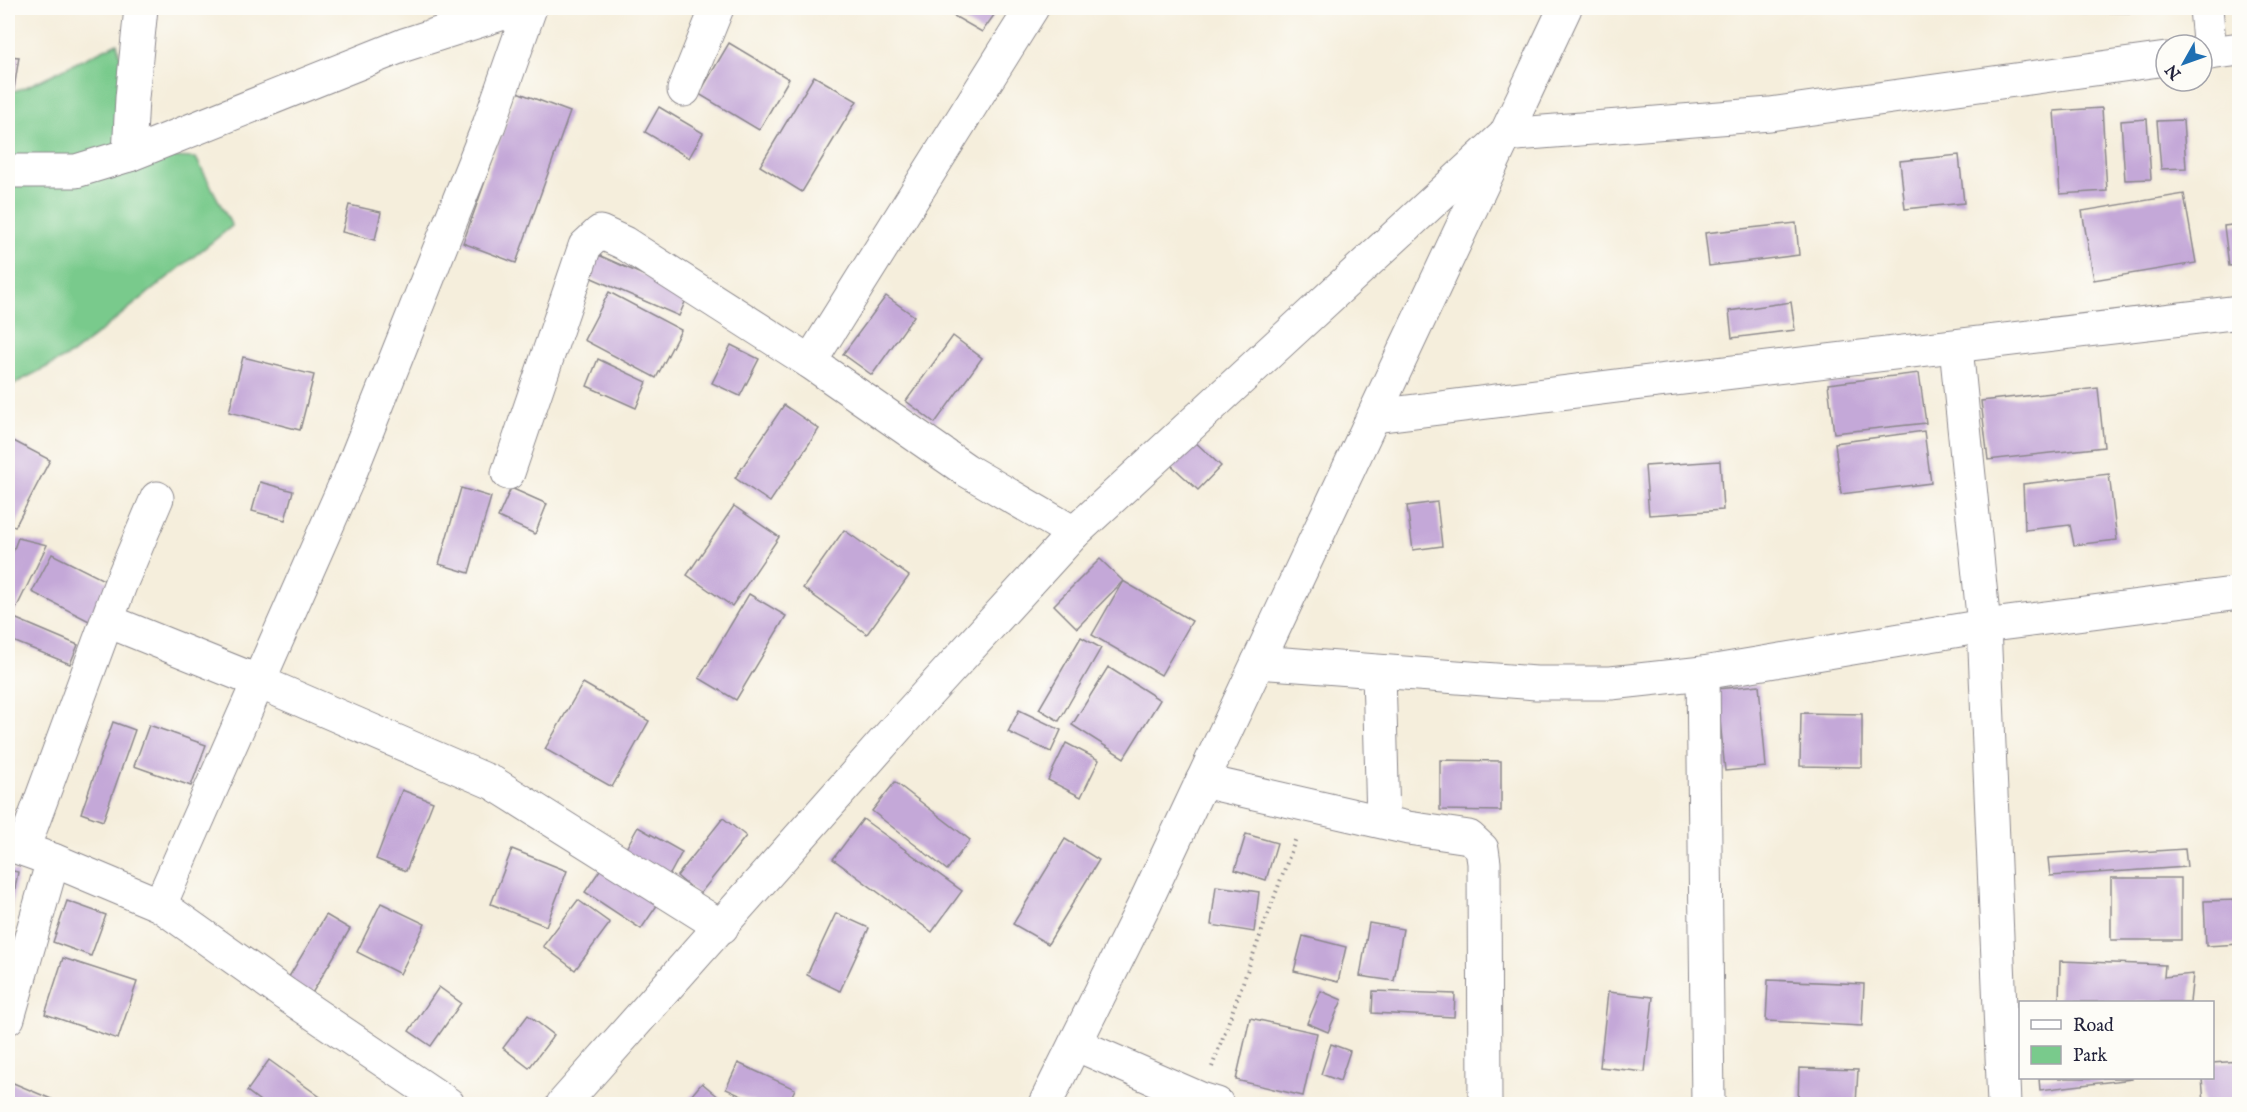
<svg xmlns="http://www.w3.org/2000/svg" width="2247" height="1112" font-family="'IM FELL English',serif">
<rect width="100%" height="100%" fill="#fdfcf7"/>
<filter id="ink" filterUnits="userSpaceOnUse"><feTurbulence type="fractalNoise" baseFrequency=".0167" numOctaves="2"/><feDisplacementMap in="SourceGraphic" scale="12" xChannelSelector="R" yChannelSelector="G"/><feConvolveMatrix kernelMatrix="1 2 1 2 8 2 1 2 1" color-interpolation-filters="sRGB"/></filter>
<filter id="wash" filterUnits="userSpaceOnUse"><feTurbulence type="fractalNoise" baseFrequency=".008" numOctaves="4" result="noise"/><feDisplacementMap in="SourceGraphic" scale="24" xChannelSelector="R" yChannelSelector="G"/><feGaussianBlur stdDeviation="1.35" result="paint"/><feColorMatrix in="noise" values="0 0 0 0 0 0 0 0 0 0 0 0 0 0 0 0 0 1.4 0 .05"/><feComposite in="paint" operator="in"/></filter>
<g filter="url(#wash)">
<rect width="100%" height="100%" fill="#f5eedc"/>
<path fill="#79ca8c" stroke="#4e7664" stroke-width="1.5" d="M117,43L145,156L196,158L232,226L72,354L8,387V93L26,87Z"/>
<g id="blocks">
<g fill="#c4a8d8">
<path d="M940,8H999L982,32Z"/>
<path d="M2080,8H2162V13L2080,12Z"/>
<path d="M729,43L789,79L759,130L699,94Z"/>
<path d="M8,56L19,57L14,89L8,88Z"/>
<path d="M814,76L857,101L802,192L760,166Z"/>
<path d="M517,92L570,112L516,263L463,243Z"/>
<path d="M659,107L703,133L689,158L645,132Z"/>
<path d="M2102,108L2107,191L2060,194L2054,111Z"/>
<path d="M2147,119L2151,179L2125,180L2121,121Z"/>
<path d="M2183,120L2186,168L2161,169L2157,121Z"/>
<path d="M1959,155L1964,203L1905,209L1900,161Z"/>
<path d="M2184,194L2196,263L2094,280L2082,211Z"/>
<path d="M349,205L381,212L375,240L342,232Z"/>
<path d="M1796,223L1799,255L1709,266L1705,233Z"/>
<path d="M2240,224V265L2229,266L2224,226Z"/>
<path d="M594,253L688,295L679,316L585,275Z"/>
<path d="M609,292L681,330L656,378L584,340Z"/>
<path d="M886,296L914,316L872,375L843,354Z"/>
<path d="M1791,302L1795,330L1732,338L1729,311Z"/>
<path d="M953,336L982,358L935,423L906,401Z"/>
<path d="M731,345L759,359L740,396L712,383Z"/>
<path d="M243,357L314,375L300,430L229,412Z"/>
<path d="M598,359L647,382L636,408L587,386Z"/>
<path d="M1919,373L1926,423L1834,433L1828,384Z"/>
<path d="M2098,388L2104,447L1988,460L1981,401Z"/>
<path d="M784,405L819,429L770,502L735,478Z"/>
<path d="M1924,431L1931,483L1841,494L1835,443Z"/>
<path d="M8,438L50,460L15,527L8,524Z"/>
<path d="M1193,440L1221,466L1198,490L1170,464Z"/>
<path d="M1720,461L1723,510L1649,515L1645,466Z"/>
<path d="M2109,474L2117,540L2074,545L2070,525L2025,530L2023,484Z"/>
<path d="M260,482L293,491L285,520L252,511Z"/>
<path d="M461,488L491,497L469,573L439,564Z"/>
<path d="M511,488L547,504L535,534L498,517Z"/>
<path d="M1437,502L1442,546L1413,550L1407,506Z"/>
<path d="M734,506L779,537L732,606L687,575Z"/>
<path d="M844,530L909,576L867,634L803,588Z"/>
<path d="M18,538L47,545L12,617L78,645L70,664L8,639V565Z"/>
<path d="M52,554L112,584L93,623L32,592Z"/>
<path d="M1100,559L1123,581L1077,628L1054,605Z"/>
<path d="M1123,581L1192,621L1161,675L1092,635Z"/>
<path d="M749,594L786,616L736,700L699,678Z"/>
<path d="M1081,637L1101,648L1059,721L1039,709Z"/>
<path d="M1108,667L1160,700L1124,758L1072,725Z"/>
<path d="M583,683L649,721L612,787L545,749Z"/>
<path d="M1759,685L1766,767L1725,771L1717,689Z"/>
<path d="M1019,710L1061,730L1051,752L1008,732Z"/>
<path d="M1801,713L1862,714V767L1800,766Z"/>
<path d="M113,722L135,730L103,821L81,813Z"/>
<path d="M149,725L206,745L191,786L134,766Z"/>
<path d="M1066,743L1099,760L1081,797L1048,780Z"/>
<path d="M1440,760L1501,761V811L1440,810Z"/>
<path d="M895,782L970,840L947,870L872,811Z"/>
<path d="M402,790L433,802L406,871L376,859Z"/>
<path d="M723,818L746,836L699,895L677,876Z"/>
<path d="M863,819L962,891L932,932L833,859Z"/>
<path d="M638,827L682,852L669,876L624,852Z"/>
<path d="M1246,834L1277,843L1266,880L1235,870Z"/>
<path d="M1065,839L1099,860L1048,944L1013,924Z"/>
<path d="M512,849L567,871L546,926L491,904Z"/>
<path d="M2185,849L2187,867L2050,876L2048,858Z"/>
<path d="M604,864L660,901L641,929L585,892Z"/>
<path d="M8,870L18,872L10,915L8,914Z"/>
<rect x="2111" y="878" width="70" height="62"/>
<path d="M1216,886L1259,892L1254,932L1211,925Z"/>
<path d="M578,900L610,923L575,970L543,946Z"/>
<path d="M2240,900V944L2206,946L2204,901Z"/>
<path d="M67,901L106,915L91,956L53,942Z"/>
<path d="M381,903L425,924L400,974L357,952Z"/>
<path d="M836,913L869,928L840,991L807,975Z"/>
<path d="M326,915L350,929L311,995L287,980Z"/>
<path d="M1369,923L1403,929L1394,981L1360,976Z"/>
<path d="M1303,936L1346,947L1338,982L1294,971Z"/>
<path d="M63,958L137,982L118,1039L45,1014Z"/>
<path d="M2060,961L2165,965L2164,977L2193,974L2190,1002H2059Z"/>
<path d="M1768,980L1864,984L1862,1026L1766,1021Z"/>
<path d="M439,987L461,1003L431,1046L409,1031Z"/>
<path d="M1321,991L1342,1000L1328,1032L1307,1023Z"/>
<path d="M1373,991L1455,994L1454,1017L1372,1013Z"/>
<path d="M1608,992L1653,997L1645,1072L1600,1067Z"/>
<path d="M528,1015L554,1035L529,1068L503,1048Z"/>
<path d="M1250,1018L1317,1033L1303,1096L1236,1080Z"/>
<path d="M1331,1044L1350,1051L1340,1081L1321,1074Z"/>
<path d="M269,1060L330,1104H264L247,1091Z"/>
<path d="M2240,1061V1104H2204L2202,1078H2212V1063Z"/>
<path d="M738,1063L795,1089L788,1104H759L726,1089Z"/>
<path d="M1799,1068L1858,1070L1856,1104H1798Z"/>
<path d="M2039,1078H2132V1079L2040,1090Z"/>
<path d="M11,1082L63,1104H8V1091Z"/>
<path d="M702,1083L727,1104H684Z"/>
</g>
</g>
</g>
<g filter="url(#ink)">
<use href="#blocks" fill-opacity="0" stroke="#8c888c" stroke-width="1.5"/>
<g fill="none" stroke-linecap="round" stroke-linejoin="round">
<g stroke="#8c888c" stroke-width="35">
<g id="street">
<path d="M2206,8L2210,53"/>
<path d="M2202,54L2240,49"/>
<path d="M684,90L717,8"/>
<path d="M129,155L132,98L141,8"/>
<path d="M8,171H76L129,155L404,45L519,8"/>
<path d="M1956,347L1984,626L2004,1104"/>
<path d="M810,362L1032,8"/>
<path d="M1375,416C1663,379 1951,347 2240,312"/>
<path d="M508,473L585,246L600,232L624,243L810,362L966,470L1074,533"/>
<path d="M108,621L257,681L493,783L722,927"/>
<path d="M1258,662L1536,683H1611L1703,673L1984,626L2240,593"/>
<path d="M1379,672L1383,821"/>
<path d="M1703,673L1708,1104"/>
<path d="M1202,781L1408,828L1469,837L1482,849L1484,863L1485,1104"/>
<path d="M8,844L53,860L160,905L285,994L448,1104"/>
<path d="M23,849L120,585L157,498"/>
<path d="M160,905L349,476L489,125L530,8"/>
<path d="M8,1018L53,860"/>
<path d="M1075,1044L1201,1099L1217,1104"/>
<path d="M563,1104L908,715L1074,533L1505,135L1770,114L2166,59"/>
</g>
</g>
<g stroke="#8c888c" stroke-width="35">
<path id="secondary" d="M1045,1104L1144,905L1565,8"/>
</g>
<path stroke="#8c888c" stroke-width="4" stroke-dasharray="1.5 4.5" stroke-linecap="butt" d="M1212,1067L1296,838"/>
<use href="#street" stroke="#fff" stroke-width="33"/>
<use href="#secondary" stroke="#fff" stroke-width="33"/>
</g>
</g>
<rect width="2247" height="1112" fill="none" stroke="#fdfcf7" stroke-width="30"/>
<rect x="2019" y="1001" width="195" height="78" fill="#fdfcf7" stroke="#a5a5ac" stroke-width="1.5"/>
<rect x="2031" y="1020" width="30" height="9" fill="#ffffff" stroke="#a5a5ac" stroke-width="1.5"/>
<text x="2073" y="1031" font-size="18" fill="#22223b">Road</text>
<rect x="2031" y="1046" width="30" height="18" fill="#79ca8c" stroke="#a5a5ac" stroke-width="1.5"/>
<text x="2073" y="1061" font-size="18" fill="#22223b">Park</text>
<g transform="translate(2184 63) rotate(230)"><circle r="28" fill="#fdfcf7" stroke="#a5a5ac" stroke-width="1.5"/>
<path d="M0-4.5L10 22L0 15L-10 22Z" fill="#1f6fb2"/>
<text y="-9" font-size="16" font-weight="bold" text-anchor="middle" fill="#22223b">N</text>
</g>
</svg>
